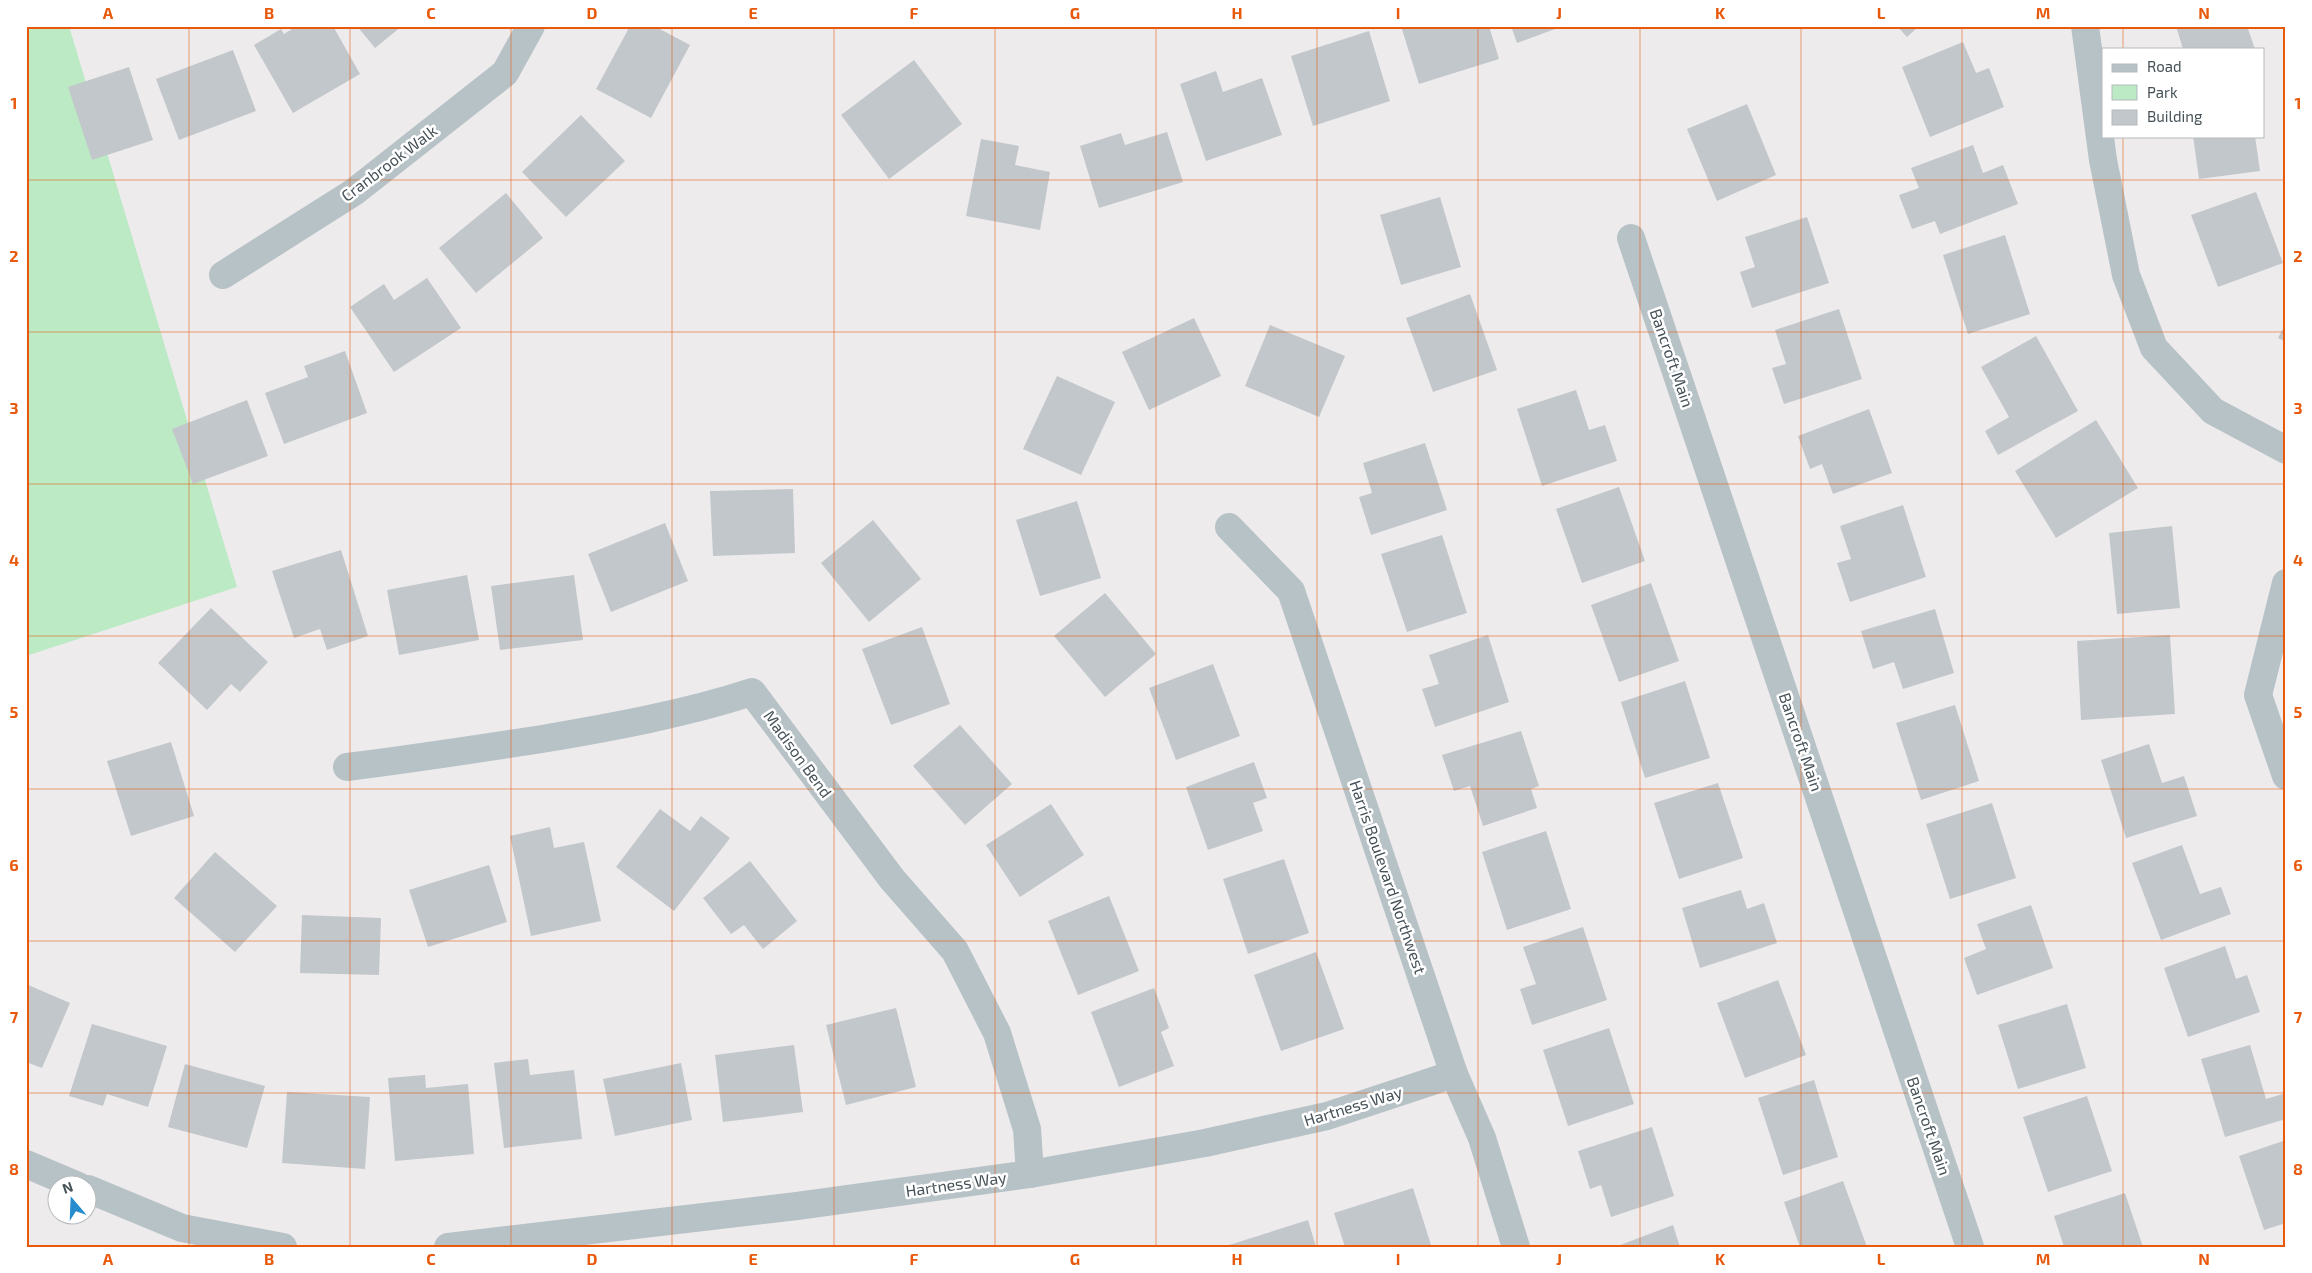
<svg xmlns="http://www.w3.org/2000/svg" width="2312" height="1273" font-family="'Exo 2',sans-serif">
<rect width="100%" height="100%" fill="#eeebec"/>
<path fill="#bbeac5" d="M26,26H69L237,587L26,656Z"/>
<g fill="#c2c7cb">
<path d="M297,26H333L360,74L293,113L254,45L281,29L284,34Z"/>
<path d="M357,26H402L375,48Z"/>
<path d="M630,26H654L690,45L651,118L596,89Z"/>
<path d="M875,26H906V29Z"/>
<path d="M1401,26H1489L1499,59L1419,84Z"/>
<path d="M1511,26H1563L1517,43Z"/>
<path d="M1897,26H1919L1907,37Z"/>
<path d="M2176,26H2247L2255,49H2183Z"/>
<path d="M1369,31L1390,101L1313,126L1291,56Z"/>
<path d="M1963,42L1976,73L1989,68L2004,107L1930,137L1902,67Z"/>
<path d="M233,50L256,111L179,140L156,79Z"/>
<path d="M914,60L962,124L889,179L841,115Z"/>
<path d="M129,67L153,140L92,160L68,87Z"/>
<path d="M1216,71L1223,92L1262,78L1282,135L1206,161L1180,84Z"/>
<path d="M1747,104L1776,175L1717,201L1687,129Z"/>
<path d="M581,115L625,161L566,217L522,172Z"/>
<path d="M1167,132L1183,182L1099,208L1080,146L1121,133L1125,145Z"/>
<path d="M2193,136H2255L2260,171L2199,179Z"/>
<path d="M981,139L1019,146L1015,165L1050,172L1040,230L966,216Z"/>
<path d="M1973,145L1983,173L2003,165L2018,204L1940,234L1935,221L1912,229L1899,195L1919,188L1911,168Z"/>
<path d="M2256,192L2283,263L2218,287L2191,215Z"/>
<path d="M506,193L543,238L476,293L439,248Z"/>
<path d="M1440,197L1461,267L1401,285L1380,215Z"/>
<path d="M1807,217L1829,283L1752,308L1740,272L1755,267L1745,237Z"/>
<path d="M2005,235L2030,314L1968,334L1943,255Z"/>
<path d="M427,278L461,328L394,372L350,307L384,284L394,300Z"/>
<path d="M1470,294L1497,370L1433,392L1406,318Z"/>
<path d="M1839,309L1862,379L1784,404L1772,368L1786,364L1775,330Z"/>
<path d="M1194,318L1221,376L1149,410L1122,352Z"/>
<path d="M2286,323V342L2278,338Z"/>
<path d="M1270,325L1345,356L1319,417L1245,386Z"/>
<path d="M2036,336L2078,411L1998,455L1985,431L2009,417L1981,367Z"/>
<path d="M345,351L367,413L284,444L265,393L308,377L304,366Z"/>
<path d="M1057,376L1115,402L1081,475L1023,449Z"/>
<path d="M1576,390L1589,430L1605,425L1617,461L1542,486L1517,409Z"/>
<path d="M247,400L268,456L193,484L172,429Z"/>
<path d="M1869,409L1892,473L1833,494L1822,464L1810,469L1798,436Z"/>
<path d="M2096,420L2138,488L2056,538L2015,471Z"/>
<path d="M1425,443L1447,510L1371,535L1359,497L1372,493L1363,463Z"/>
<path d="M1619,487L1645,561L1582,583L1556,509Z"/>
<path d="M793,489L795,553L713,556L710,491Z"/>
<path d="M1077,501L1101,578L1040,596L1016,520Z"/>
<path d="M1903,505L1926,577L1850,602L1837,563L1851,559L1840,526Z"/>
<path d="M873,520L921,579L869,622L821,563Z"/>
<path d="M665,523L688,581L611,612L588,554Z"/>
<path d="M2172,526L2180,608L2117,614L2109,533Z"/>
<path d="M1442,535L1467,613L1407,632L1381,554Z"/>
<path d="M341,550L368,636L327,650L320,629L294,638L272,571Z"/>
<path d="M467,575L479,640L399,655L387,590Z"/>
<path d="M574,575L583,640L500,650L491,586Z"/>
<path d="M1651,583L1679,661L1619,682L1591,605Z"/>
<path d="M1105,593L1156,654L1105,697L1054,636Z"/>
<path d="M211,608L268,662L240,692L231,684L207,710L158,663Z"/>
<path d="M1935,609L1954,673L1903,689L1894,662L1873,669L1861,631Z"/>
<path d="M922,627L950,704L891,725L862,649Z"/>
<path d="M1488,635L1509,702L1435,727L1422,689L1439,684L1429,655Z"/>
<path d="M2170,635L2175,714L2081,720L2077,641Z"/>
<path d="M1213,664L1240,736L1176,760L1149,688Z"/>
<path d="M1685,681L1710,758L1645,778L1621,702Z"/>
<path d="M1955,705L1979,781L1921,800L1896,723Z"/>
<path d="M960,725L1012,784L965,825L913,766Z"/>
<path d="M1521,731L1539,786L1531,789L1537,808L1483,826L1470,786L1454,791L1442,755Z"/>
<path d="M171,742L194,816L131,836L107,761Z"/>
<path d="M2149,744L2162,783L2184,776L2197,816L2126,838L2101,760Z"/>
<path d="M1254,762L1267,798L1253,803L1263,831L1208,850L1186,787Z"/>
<path d="M1718,783L1743,858L1679,879L1654,803Z"/>
<path d="M1992,803L2016,878L1950,899L1926,824Z"/>
<path d="M1051,804L1084,855L1020,897L986,845Z"/>
<path d="M660,809L690,831L701,816L730,838L674,911L616,867Z"/>
<path d="M550,827L554,848L584,842L601,921L531,936L510,836Z"/>
<path d="M1546,831L1571,909L1507,930L1482,852Z"/>
<path d="M2182,845L2200,894L2221,887L2231,914L2161,940L2132,863Z"/>
<path d="M215,852L277,906L235,952L174,898Z"/>
<path d="M1284,859L1309,933L1248,954L1223,879Z"/>
<path d="M750,861L797,921L763,949L744,925L731,934L703,898Z"/>
<path d="M489,865L507,922L428,947L409,890Z"/>
<path d="M1741,890L1747,909L1764,903L1777,943L1700,968L1682,908Z"/>
<path d="M1109,896L1139,971L1078,995L1048,921Z"/>
<path d="M2031,905L2053,968L1977,995L1964,958L1986,949L1977,924Z"/>
<path d="M302,915L381,918L379,975L300,973Z"/>
<path d="M1583,927L1607,1000L1532,1025L1520,989L1536,984L1523,947Z"/>
<path d="M2225,946L2236,979L2247,975L2260,1012L2188,1037L2164,968Z"/>
<path d="M1316,952L1344,1029L1281,1051L1254,975Z"/>
<path d="M1778,980L1806,1055L1745,1078L1717,1003Z"/>
<path d="M26,984L70,1003L42,1068L26,1062Z"/>
<path d="M1154,988L1169,1028L1161,1032L1174,1066L1119,1087L1091,1012Z"/>
<path d="M2067,1004L2086,1068L2018,1089L1998,1025Z"/>
<path d="M896,1008L916,1087L846,1105L826,1025Z"/>
<path d="M92,1024L167,1046L148,1107L107,1094L103,1106L69,1096Z"/>
<path d="M1609,1028L1634,1104L1568,1126L1543,1050Z"/>
<path d="M794,1045L803,1112L723,1122L715,1055Z"/>
<path d="M2250,1045L2266,1099L2286,1093V1119L2225,1137L2201,1059Z"/>
<path d="M528,1059L530,1075L574,1070L582,1139L504,1148L494,1063Z"/>
<path d="M681,1063L692,1120L615,1136L603,1079Z"/>
<path d="M185,1064L265,1086L247,1148L168,1127Z"/>
<path d="M425,1075L426,1088L468,1084L474,1154L395,1161L388,1078Z"/>
<path d="M1814,1080L1838,1157L1783,1175L1758,1098Z"/>
<path d="M287,1092L370,1097L365,1169L282,1163Z"/>
<path d="M2087,1096L2112,1171L2048,1192L2023,1117Z"/>
<path d="M1652,1127L1674,1196L1611,1217L1601,1185L1590,1189L1578,1151Z"/>
<path d="M2286,1140V1223L2264,1230L2239,1156Z"/>
<path d="M1843,1181L1867,1247H1800L1784,1202Z"/>
<path d="M1413,1188L1431,1245L1345,1247L1334,1213Z"/>
<path d="M2125,1193L2143,1247H2064L2054,1216Z"/>
<path d="M1308,1220L1316,1247H1226V1246Z"/>
<path d="M1673,1225L1680,1247H1615Z"/>
</g>
<g fill="none" stroke-linecap="round" stroke-linejoin="round">
<g stroke="#b7c2c7" stroke-width="28">
<path d="M2085,26L2103,160L2126,275L2154,348L2213,411L2286,450"/>
<path d="M1631,238L1970,1247"/>
<path d="M223,275L354,192L505,73L531,26"/>
<path d="M1229,527L1291,591L1454,1074L1482,1138L1516,1247"/>
<path d="M2286,583L2258,695L2286,776"/>
<path d="M347,767C412,759 477,749 542,739C613,727 684,714 752,692L892,879L955,951L997,1033L1027,1129L1030,1174"/>
<path d="M26,1164L78,1186"/>
<path d="M88,1189L182,1228L283,1247"/>
<path d="M448,1247L797,1206L1030,1174L1205,1143L1327,1116L1454,1074"/>
</g>
</g>
<path fill="none" stroke="#e8590c" stroke-width="1" stroke-opacity="0.55" d="M189,26V1247M350,26V1247M511,26V1247M672,26V1247M834,26V1247M995,26V1247M1156,26V1247M1317,26V1247M1478,26V1247M1640,26V1247M1801,26V1247M1962,26V1247M2123,26V49M2123,136V1247M26,180H2286M26,332H2286M26,484H2286M26,636H2286M26,789H2286M26,941H2286M26,1093H2286"/>
<g text-anchor="middle" stroke-width="5" stroke-linejoin="round" paint-order="stroke">
<g font-size="16" fill="#455157" stroke="#fff">
<text transform="translate(389 163) rotate(-37)" y="6">Cranbrook Walk</text>
<text transform="translate(1672 358) rotate(71)" y="6">Bancroft Main</text>
<text transform="translate(1801 742) rotate(71)" y="6">Bancroft Main</text>
<text transform="translate(798 754) rotate(54)" y="6">Madison Bend</text>
<text transform="translate(1388 877) rotate(71)" y="6">Harris Boulevard Northwest</text>
<text transform="translate(1353 1106) rotate(-17)" y="6">Hartness Way</text>
<text transform="translate(1929 1126) rotate(71)" y="6">Bancroft Main</text>
<text transform="translate(956 1184) rotate(-8)" y="6">Hartness Way</text>
</g>
</g>
<rect width="2312" height="1273" fill="none" stroke="#ffffff" stroke-width="55"/>
<rect x="2102" y="48" width="162" height="90" fill="#ffffff" stroke="#b5b9bc"/>
<rect x="2112" y="64" width="25" height="8" fill="#b7c2c7" stroke="#b5b9bc"/>
<text x="2147" y="72" font-size="15" fill="#455157">Road</text>
<rect x="2112" y="85" width="25" height="15" fill="#bbeac5" stroke="#b5b9bc"/>
<text x="2147" y="98" font-size="15" fill="#455157">Park</text>
<rect x="2112" y="110" width="25" height="15" fill="#c2c7cb" stroke="#b5b9bc"/>
<text x="2147" y="122" font-size="15" fill="#455157">Building</text>
<g transform="translate(72 1200) rotate(341)"><circle r="24" fill="#ffffff" stroke="#b5b9bc"/>
<path d="M0-4L9 19L0 12L-9 19Z" fill="#268ccd"/>
<text y="-8" font-size="14" font-weight="bold" text-anchor="middle" fill="#455157">N</text>
</g>
<rect x="28" y="28" width="2256" height="1218" fill="none" stroke="#e8590c" stroke-width="2"/>
<g font-size="16" text-anchor="middle" font-weight="bold" fill="#e8590c">
<text x="108" y="19">A</text>
<text x="269" y="19">B</text>
<text x="431" y="19">C</text>
<text x="592" y="19">D</text>
<text x="753" y="19">E</text>
<text x="914" y="19">F</text>
<text x="1075" y="19">G</text>
<text x="1237" y="19">H</text>
<text x="1398" y="19">I</text>
<text x="1559" y="19">J</text>
<text x="1720" y="19">K</text>
<text x="1881" y="19">L</text>
<text x="2043" y="19">M</text>
<text x="2204" y="19">N</text>
<text x="14" y="109">1</text>
<text x="2298" y="109">1</text>
<text x="14" y="262">2</text>
<text x="2298" y="262">2</text>
<text x="14" y="414">3</text>
<text x="2298" y="414">3</text>
<text x="14" y="566">4</text>
<text x="2298" y="566">4</text>
<text x="14" y="718">5</text>
<text x="2298" y="718">5</text>
<text x="14" y="871">6</text>
<text x="2298" y="871">6</text>
<text x="14" y="1023">7</text>
<text x="2298" y="1023">7</text>
<text x="14" y="1175">8</text>
<text x="2298" y="1175">8</text>
<text x="108" y="1265">A</text>
<text x="269" y="1265">B</text>
<text x="431" y="1265">C</text>
<text x="592" y="1265">D</text>
<text x="753" y="1265">E</text>
<text x="914" y="1265">F</text>
<text x="1075" y="1265">G</text>
<text x="1237" y="1265">H</text>
<text x="1398" y="1265">I</text>
<text x="1559" y="1265">J</text>
<text x="1720" y="1265">K</text>
<text x="1881" y="1265">L</text>
<text x="2043" y="1265">M</text>
<text x="2204" y="1265">N</text>
</g>
</svg>
